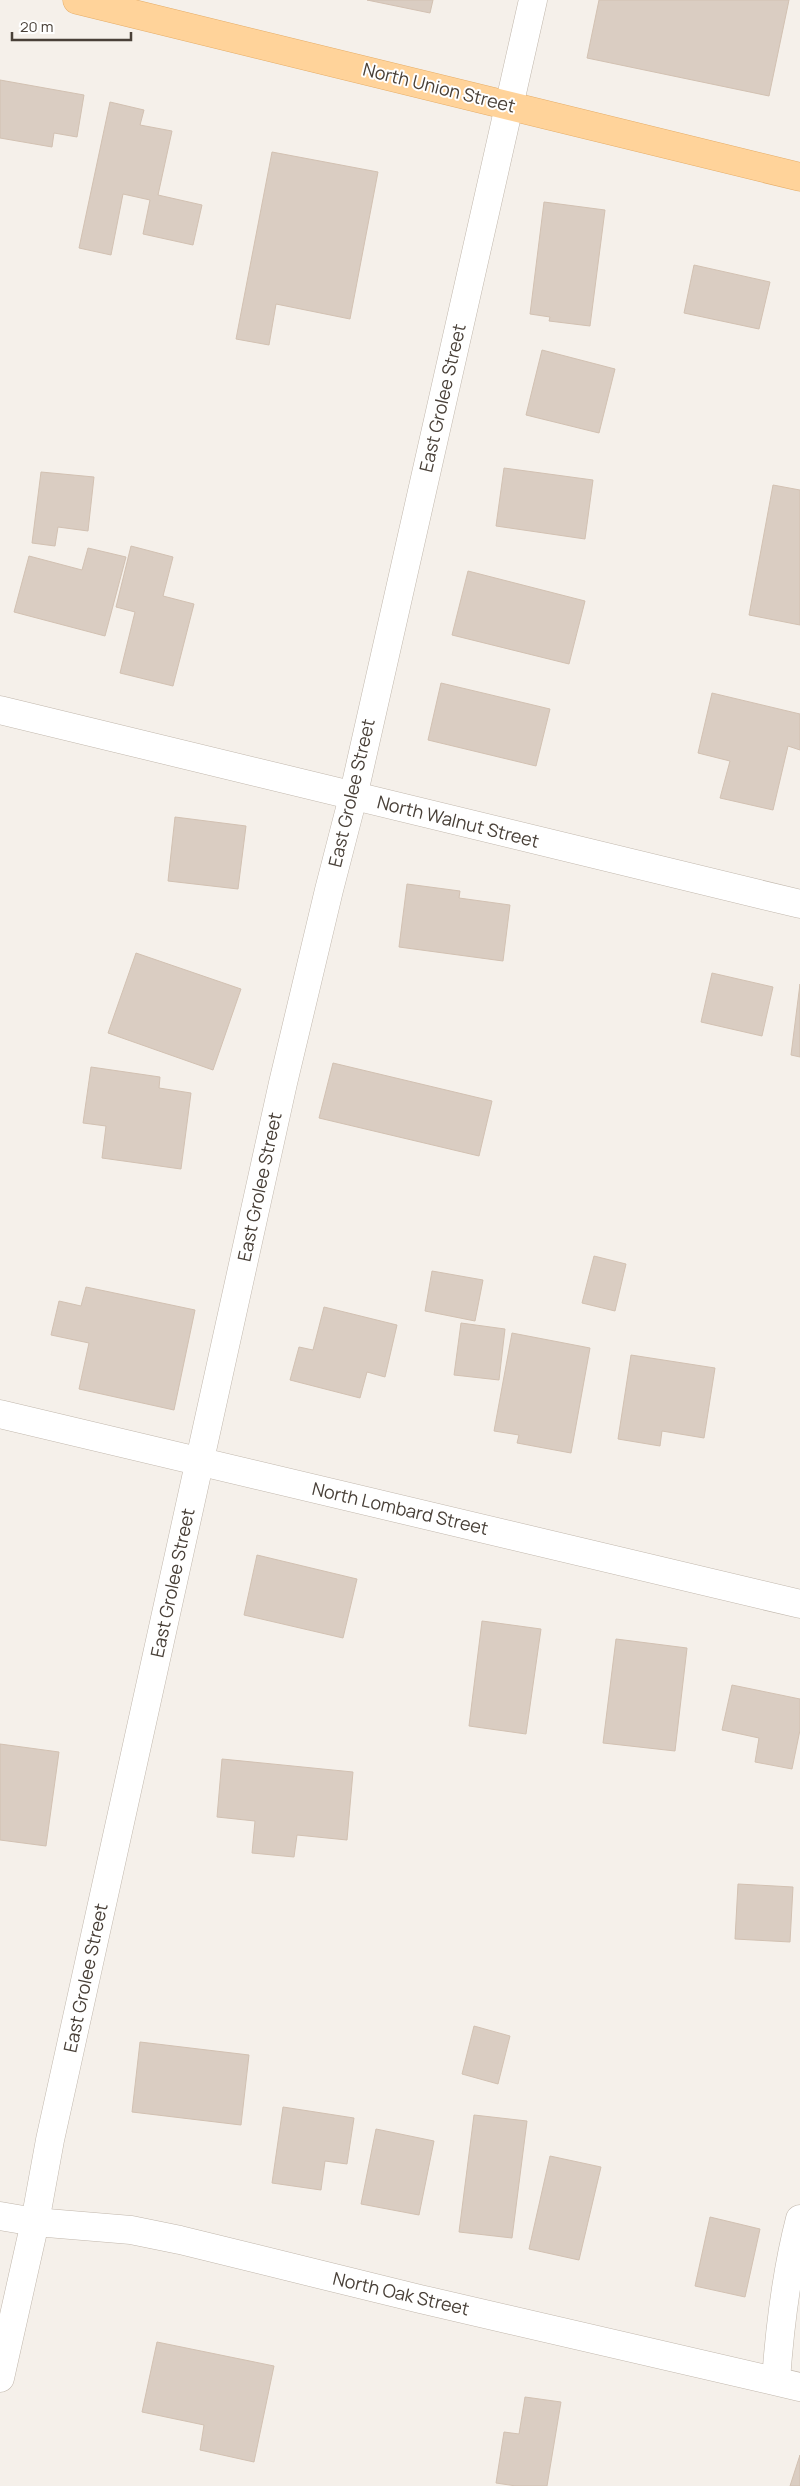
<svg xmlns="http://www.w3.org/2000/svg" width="800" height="2486" font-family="Manrope,sans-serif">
<rect width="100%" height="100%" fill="#f5f0ea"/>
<g fill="#dacdc2" stroke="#d2c1b2">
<path d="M367,0H433L430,13Z"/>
<path d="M599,0H789L769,96L587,58Z"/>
<path d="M0,80L84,95L77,137L54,133L52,147L0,138Z"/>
<path d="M110,102L144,110L140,125L172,131L158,195L202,205L193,245L143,234L150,200L123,194L111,255L79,248Z"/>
<path d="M272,152L378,172L350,319L276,304L269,345L236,339Z"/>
<path d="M544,202L605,210L590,326L549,321L550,317L530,314Z"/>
<path d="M694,265L770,282L759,329L684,313Z"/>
<path d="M542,350L615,369L599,433L526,415Z"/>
<path d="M504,468L593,480L585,539L496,526Z"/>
<path d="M41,472L94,477L88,531L58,527L55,546L32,543Z"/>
<path d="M773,485L800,490V625L749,615Z"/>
<path d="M131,546L173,557L163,596L194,604L173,686L120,673L135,612L116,607Z"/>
<path d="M88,548L126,557L105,636L14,612L29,556L82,570Z"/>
<path d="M468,571L585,601L569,664L452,635Z"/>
<path d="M441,683L550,709L536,766L428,740Z"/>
<path d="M712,693L800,714V750L788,746L773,810L720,798L730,761L698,753Z"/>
<path d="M175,817L246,826L238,889L168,881Z"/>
<path d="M407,884L460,891L459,898L510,905L503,961L399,947Z"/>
<path d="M136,953L241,989L213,1070L108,1033Z"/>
<path d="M712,973L773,987L762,1036L701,1022Z"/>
<path d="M800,984V1057L791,1055Z"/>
<path d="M333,1063L492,1101L479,1156L319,1118Z"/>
<path d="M91,1067L160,1077L159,1088L191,1093L181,1169L102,1158L106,1126L83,1123Z"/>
<path d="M594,1256L626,1264L615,1311L582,1303Z"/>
<path d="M432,1271L483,1280L475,1321L425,1311Z"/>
<path d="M86,1287L195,1310L174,1410L79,1389L89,1343L51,1335L59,1301L81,1306Z"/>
<path d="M324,1307L397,1325L385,1377L367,1372L360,1398L290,1380L299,1347L313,1350Z"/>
<path d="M461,1323L505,1329L499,1380L454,1375Z"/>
<path d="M512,1333L590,1348L571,1453L517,1443L519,1435L494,1431Z"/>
<path d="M631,1355L715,1368L704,1438L662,1431L660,1446L618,1439Z"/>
<path d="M257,1555L357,1579L343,1638L244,1615Z"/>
<path d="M482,1621L541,1629L526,1734L469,1726Z"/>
<path d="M616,1639L687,1648L675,1751L603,1743Z"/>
<path d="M732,1685L800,1699V1730L792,1769L755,1762L759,1738L722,1730Z"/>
<path d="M0,1744L59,1752L46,1846L0,1840Z"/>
<path d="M222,1759L353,1772L347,1840L297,1835L294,1857L252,1853L255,1821L217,1817Z"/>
<path d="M738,1884L793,1887L790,1942L735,1939Z"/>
<path d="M474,2026L510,2036L498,2084L462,2074Z"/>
<path d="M140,2042L249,2055L241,2125L132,2112Z"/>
<path d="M283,2107L354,2118L347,2164L325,2161L321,2190L272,2183Z"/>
<path d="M474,2115L527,2121L512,2238L459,2232Z"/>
<path d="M376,2129L434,2141L419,2215L361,2204Z"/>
<path d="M550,2156L601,2167L579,2260L529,2249Z"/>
<path d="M710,2217L760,2229L745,2297L695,2286Z"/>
<path d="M157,2342L274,2366L254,2462L200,2450L204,2425L142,2412Z"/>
<path d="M525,2397L561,2402L547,2486H516L496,2483L504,2432L519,2434Z"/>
<path d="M800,2455V2486H790Z"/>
</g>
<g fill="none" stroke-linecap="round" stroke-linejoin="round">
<g stroke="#c1b7ac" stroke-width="29">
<g id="minor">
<path d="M0,710L800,904"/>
<path d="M0,1414L800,1604"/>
<path d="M0,2216L35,2222L131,2230L180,2240L420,2299L800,2387"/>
<path d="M0,2378L35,2222L50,2140L283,1083L329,890L353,797L533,0"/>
<path d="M776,2380C780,2324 786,2273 800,2219"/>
</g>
</g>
<g stroke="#e5ad68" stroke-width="29">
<path id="major" d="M77,0L800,177"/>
</g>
<use href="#minor" stroke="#fff" stroke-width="28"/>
<use href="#major" stroke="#ffd39a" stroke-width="28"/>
</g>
<g text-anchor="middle" stroke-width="4" stroke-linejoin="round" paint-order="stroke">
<g font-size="18" fill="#494038" stroke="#fff">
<text transform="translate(439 88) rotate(14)" y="6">North Union Street</text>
<text transform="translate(443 398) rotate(-77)" y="6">East Grolee Street</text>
<text transform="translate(352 793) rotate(-77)" y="6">East Grolee Street</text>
<text transform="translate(458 822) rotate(14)" y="6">North Walnut Street</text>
<text transform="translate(260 1187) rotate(-78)" y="6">East Grolee Street</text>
<text transform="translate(400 1509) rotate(13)" y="6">North Lombard Street</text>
<text transform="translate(173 1583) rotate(-78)" y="6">East Grolee Street</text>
<text transform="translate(86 1978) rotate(-78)" y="6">East Grolee Street</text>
<text transform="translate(401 2294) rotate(13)" y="6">North Oak Street</text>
</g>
</g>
<path d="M12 32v8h119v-8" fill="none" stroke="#494038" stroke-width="2.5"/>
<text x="20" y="32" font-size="15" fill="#494038" stroke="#ffffff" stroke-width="4" paint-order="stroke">20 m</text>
</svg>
